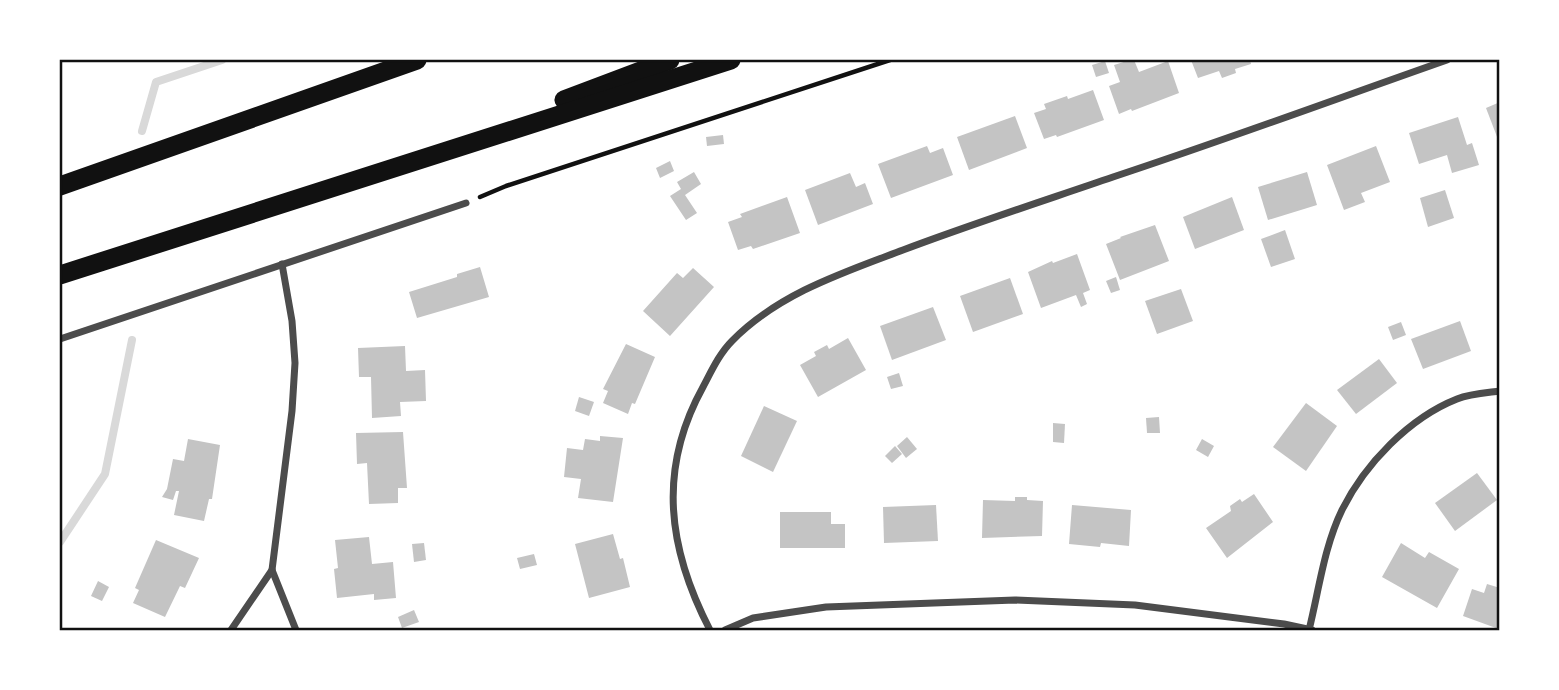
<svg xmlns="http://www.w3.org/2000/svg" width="1559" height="690" font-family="'DM Sans',sans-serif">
<rect width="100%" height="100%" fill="#fff"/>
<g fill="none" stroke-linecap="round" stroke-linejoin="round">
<g stroke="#d9d9d9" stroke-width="8">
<path d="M142,131L156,82L222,60"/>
<path d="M60,542L105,474L132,340"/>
</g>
</g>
<g fill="#c4c4c4">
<path d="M1130,60H1134L1139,72L1168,61L1179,93L1132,111L1131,109L1119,114L1109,86L1120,82L1114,65Z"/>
<path d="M1191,60H1250L1251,64L1235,69L1236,73L1222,78L1219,71L1198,78Z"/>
<path d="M1105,61L1109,73L1096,77L1092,65Z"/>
<path d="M1093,90L1104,120L1057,137L1056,135L1044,139L1034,113L1046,109L1044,104L1067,96L1068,99Z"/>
<path d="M1500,102V142H1499L1486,108Z"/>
<path d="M1015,116L1027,148L969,170L957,137Z"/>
<path d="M1458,117L1467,145L1472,143L1479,165L1452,173L1447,155L1419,164L1409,133Z"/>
<path d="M723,135L724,144L707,146L706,137Z"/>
<path d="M927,146L930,153L943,148L953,175L891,198L878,164Z"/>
<path d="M1376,146L1390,182L1361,193L1365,202L1344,210L1327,165Z"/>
<path d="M670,161L674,171L660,178L656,168Z"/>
<path d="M694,172L701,184L685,195L697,213L686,220L670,196L681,189L677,182Z"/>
<path d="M1307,172L1317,205L1268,220L1258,187Z"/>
<path d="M850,173L856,187L865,183L873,204L818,225L805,190Z"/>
<path d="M1445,190L1454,218L1428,227L1420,198Z"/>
<path d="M787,197L800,233L753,249L751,246L738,250L728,222L742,217L740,214Z"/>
<path d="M1232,197L1244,230L1195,249L1183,217Z"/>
<path d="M1155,225L1169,261L1120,280L1106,244L1121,238L1120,237Z"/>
<path d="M1285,230L1295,259L1271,267L1261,239Z"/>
<path d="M1077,254L1090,290L1083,293L1087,304L1081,307L1076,295L1041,308L1028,272L1052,261L1053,263Z"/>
<path d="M480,267L489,297L417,318L409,292L457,277V274Z"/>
<path d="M693,268L714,287L670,336L643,311L677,273L683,278Z"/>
<path d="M1116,277L1120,290L1111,293L1106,281Z"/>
<path d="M1010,278L1023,314L973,332L960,296Z"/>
<path d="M1181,289L1193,321L1157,334L1145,301Z"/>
<path d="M933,307L946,340L892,360L880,326Z"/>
<path d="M1460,321L1471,351L1423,369L1411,339Z"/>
<path d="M1401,322L1406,335L1393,340L1388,327Z"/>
<path d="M848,338L866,370L818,397L800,365L816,356L814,352L827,345L829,349Z"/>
<path d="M626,344L655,357L635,404L632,403L628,414L603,403L608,391L603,389Z"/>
<path d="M405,346L406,371L425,370L426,401L400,402L401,416L372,418L371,377H359L358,348Z"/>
<path d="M1379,359L1397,383L1356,414L1337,390Z"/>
<path d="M899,373L903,386L891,389L887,377Z"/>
<path d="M579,397L594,402L589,416L575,411Z"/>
<path d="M1306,403L1337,426L1306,471L1273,447Z"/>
<path d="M764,406L797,421L773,472L741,456Z"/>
<path d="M1159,417L1160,433H1147L1146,418Z"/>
<path d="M1053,423L1065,424L1064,443L1053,442Z"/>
<path d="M403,432L407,488H398V503L369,504L367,463L357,464L356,433Z"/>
<path d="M600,436L623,438L613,502L578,498L581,479L564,477L567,448L583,450L585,439L600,441Z"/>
<path d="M907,437L917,449L906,458L897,446Z"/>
<path d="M188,439L220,445L212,499H209L204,521L174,515L179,491H176L173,500L162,497L167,489L173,459L184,461Z"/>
<path d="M1202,439L1214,446L1208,457L1196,450Z"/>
<path d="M895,446L902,454L892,463L885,456Z"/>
<path d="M1477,473L1497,500L1455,531L1435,503Z"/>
<path d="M1254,494L1273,522L1227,558L1206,528L1231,511L1230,506L1240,499L1242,502Z"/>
<path d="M1015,497H1027V500L1043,501L1042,536L982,538L983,500L1015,501Z"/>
<path d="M936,505L938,541L884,543L883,507Z"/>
<path d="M1072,505L1131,510L1129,546L1101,543L1100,547L1069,544Z"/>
<path d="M780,512H831V524H845V548H780Z"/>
<path d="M613,534L620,559L623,558L630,587L589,598L575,544Z"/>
<path d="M369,537L372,564L393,562L396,598L374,600V594L337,598L334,569L338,568L335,540Z"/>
<path d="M156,540L199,558L185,588L180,586L165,617L133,603L139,590L135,588Z"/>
<path d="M424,543L426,560L414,562L412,544Z"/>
<path d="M1401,543L1425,558L1429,552L1459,569L1437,608L1382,577Z"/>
<path d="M534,554L537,565L520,569L517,558Z"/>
<path d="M98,581L109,587L102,601L91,596Z"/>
<path d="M1487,584L1500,588V626L1496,628L1463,616L1472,589L1484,593Z"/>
<path d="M414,610L419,622L402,628L398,617Z"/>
</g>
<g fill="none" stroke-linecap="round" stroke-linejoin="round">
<path stroke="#111" stroke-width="4.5" d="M480,197L506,186L890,60"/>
<g stroke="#4c4c4c" stroke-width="7">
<path d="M282,264L292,321L295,363L292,411L272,570L296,630"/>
<path d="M60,339L466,203"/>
<path d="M231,630L272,570"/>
<path d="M710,630C668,549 657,470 703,387C711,372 719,354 732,341C778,294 842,273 903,250C972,224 1043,201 1113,177C1225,140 1336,99 1447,60"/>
<path d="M725,630L753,618L826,607L1015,600L1135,605L1284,624L1312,630"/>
<path d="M1309,630C1319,590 1324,547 1342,510C1365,464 1409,418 1457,399C1470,394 1485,393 1500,391"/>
</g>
<g stroke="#111" stroke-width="19">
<path d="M564,100L670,60"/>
<path d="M60,186L417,60"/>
<path d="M60,275L731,60"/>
</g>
</g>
<rect width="1559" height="690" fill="none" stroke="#ffffff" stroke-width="122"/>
<rect x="61" y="61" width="1437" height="568" fill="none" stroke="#111" stroke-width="2.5"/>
</svg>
